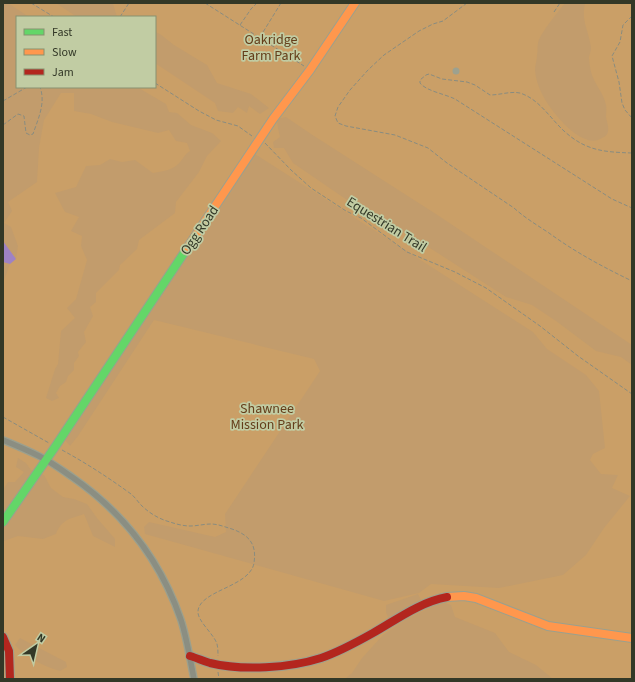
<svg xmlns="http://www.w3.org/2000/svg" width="635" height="682" font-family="'Source Sans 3',sans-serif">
<rect width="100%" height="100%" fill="#bdc3ac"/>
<path fill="#ca9f67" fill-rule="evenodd" d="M3,3H632V679H3ZM17,17H155V87H17Z"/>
<g fill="#c29c6c">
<path d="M3,3H8L29,17H17V87H137L166,104L169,112L177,113L191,125L212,133L221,141L207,156L199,172L176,202L175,213L139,240L137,249L120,265L119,270L96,293V302L90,307L93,316L84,332L86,342L78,352L79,356L74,363V370L68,376L66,382L60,386L56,393L59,398L52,401L46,398L55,369L58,364L61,331L75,318L67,308L76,299L87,260L81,246L82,236L71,231L79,217L65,212L55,193L76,187L86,166L100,165L110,159L122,162L135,160L153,173C164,171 174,170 181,161C184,157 185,154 190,151L187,143L176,141L169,130L158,133L112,122L91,114L74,111V93H61L44,120L39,148L37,182L8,202L12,211L4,223L11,227L18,246L16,259L3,241Z"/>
<path d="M56,3H111L113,4L117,17H77Z"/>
<path d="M565,3H585C581,22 589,30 591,48C591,51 590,53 589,57C589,61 590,67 591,72C594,84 604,93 606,105C607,109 606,113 606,117C607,122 609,127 608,132C607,135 605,137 602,138C587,148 566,127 557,116C546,103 536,87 535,70C535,65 537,60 537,55C538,51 537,46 538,43C540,33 559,11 565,3Z"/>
<path d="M155,32L160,34L174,45L207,65L217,83L251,94L269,108L260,114L249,106L247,113L238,107L233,113L218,111L215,103L155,63Z"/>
<path d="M286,117L311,134L439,216L632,345V365L621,357L596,351L556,321L532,305L506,297L433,250L392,225L347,200L293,163L284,148H274L273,142L280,137L278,128L277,119Z"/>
<path d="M255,154L533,332L547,349L586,375L599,391L605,448L593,454L590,460L601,474L618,475L612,488L630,496L604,528L586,555L563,575L499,588L431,584L419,593L384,601L145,534L144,527L149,522L215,537L226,532L225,514L320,371L314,359L154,320L78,436L70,446L65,440Z"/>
<path d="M3,262L10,264L3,283Z"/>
<path d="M18,458L26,463L31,470L44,475L51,488L63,497L74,499L87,504L97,518L115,539V547L93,536L84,514C70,519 62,519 56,534L43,539L18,536L4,541L3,543V490L8,482H15L24,472L16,467Z"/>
<path d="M418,594L421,600L389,620L386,612V605Z"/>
<path d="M442,602L451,605L455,617L495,633L509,652L536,665L553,679H345L352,673L362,658L383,635L407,619Z"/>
<path d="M20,638L66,662L67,667L60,671C43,666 27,658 15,645Z"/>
</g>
<path fill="#9e82c4" d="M3,241L16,259L10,264L3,262Z"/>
<circle fill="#9da18f" cx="456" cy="71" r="3.5"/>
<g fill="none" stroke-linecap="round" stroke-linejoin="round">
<g stroke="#9ba08e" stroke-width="8">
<path id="street" d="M3,440C15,445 27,450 39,456C51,462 62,470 72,477C124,513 160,559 181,620C187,639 190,659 194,679"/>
</g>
<g stroke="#9ba08e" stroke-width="10">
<path id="fast" d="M3,522L55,447L186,250"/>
</g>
<g stroke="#9ba08e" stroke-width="10">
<g id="slow">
<path d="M186,250L273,119L310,70L355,3"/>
<path d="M447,597L464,596L476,598L548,626L632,638"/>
</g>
</g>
<g stroke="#9ba08e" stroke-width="10">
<g id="jam">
<path d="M3,637L9,651L10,679"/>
<path d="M190,656C197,658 203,661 210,663C242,671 290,668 321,658C339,652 357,642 373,633C396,620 420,602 447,597"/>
</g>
</g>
<g stroke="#898c80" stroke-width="1" stroke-dasharray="4 2" stroke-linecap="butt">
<path d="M31,3L54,17"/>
<path d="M205,3L304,66"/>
<path d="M467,3L443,21L433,24L419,31L384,55L368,70L350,90L338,107L335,116L338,123L346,126L395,135L428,148L447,163L514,208C525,218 537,225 549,233C575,252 603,267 632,281"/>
<path d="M554,12L560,3"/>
<path d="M632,16L623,25L620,42L612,56L619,82L622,103L625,110L632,118"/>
<path d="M120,17L129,3"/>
<path d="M240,25L251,9L257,3"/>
<path d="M260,37L281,3"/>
<path d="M155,83L199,111L216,120L238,126L252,136"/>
<path d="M3,101L27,87"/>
<path d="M3,125L18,114L24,116L26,133L30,135L33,134C38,119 46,103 40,87"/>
<path d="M265,143L291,170L311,188L346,211L361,218L407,252L455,272L486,288L540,326L578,356L632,394"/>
<path d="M632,153C604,152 586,151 564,131C550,118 539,99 520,93C510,91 500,95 490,95L475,85L467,82L442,79L429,74L426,75L420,80V83C426,91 445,94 455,99L612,199L632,208"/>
<path d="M3,417L49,443"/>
<path d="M62,450C86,463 109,478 131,494C135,497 138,502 141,505C149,513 159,519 170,522C176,524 183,526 190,526C197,526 204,524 211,524C218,524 225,527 232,529C249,535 257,544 254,563C250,587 200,590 198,611C197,621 214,634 217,644C218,648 218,652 218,656"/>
<path d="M218,672L219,679"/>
</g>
<use href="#street" stroke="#8b8e82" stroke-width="5.5"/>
<use href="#fast" stroke="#63d668" stroke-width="8"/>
<use href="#slow" stroke="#ff974d" stroke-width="8"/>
<use href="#jam" stroke="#b3261e" stroke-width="8"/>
</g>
<g text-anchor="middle" stroke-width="3.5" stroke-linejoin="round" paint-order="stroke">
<g font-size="14" fill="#643d19" stroke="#c1cca3">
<text x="271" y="44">Oakridge<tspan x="271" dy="16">Farm Park</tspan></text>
<text x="267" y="413">Shawnee<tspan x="267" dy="16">Mission Park</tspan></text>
</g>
<g font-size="14" fill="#333827" stroke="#c1cca3">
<text transform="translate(387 224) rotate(32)" y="5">Equestrian Trail</text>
<text transform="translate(199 230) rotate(-56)" y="5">Ogg Road</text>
</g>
</g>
<rect width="635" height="682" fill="none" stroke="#333827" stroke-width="8"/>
<rect x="16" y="16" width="140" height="72" fill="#c1cca3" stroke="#889171"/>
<rect x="24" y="29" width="20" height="6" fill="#63d668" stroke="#889171"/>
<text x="52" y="36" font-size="12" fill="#333827">Fast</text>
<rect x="24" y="49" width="20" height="6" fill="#ff974d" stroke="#889171"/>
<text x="52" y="56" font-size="12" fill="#333827">Slow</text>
<rect x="24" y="69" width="20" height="6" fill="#b3261e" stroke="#889171"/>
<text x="52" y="76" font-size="12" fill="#333827">Jam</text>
<g transform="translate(36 646) rotate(34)" stroke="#c1cca3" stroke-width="3" paint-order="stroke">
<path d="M0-3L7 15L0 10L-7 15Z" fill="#333827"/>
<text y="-6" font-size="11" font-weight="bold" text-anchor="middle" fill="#333827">N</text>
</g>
</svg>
